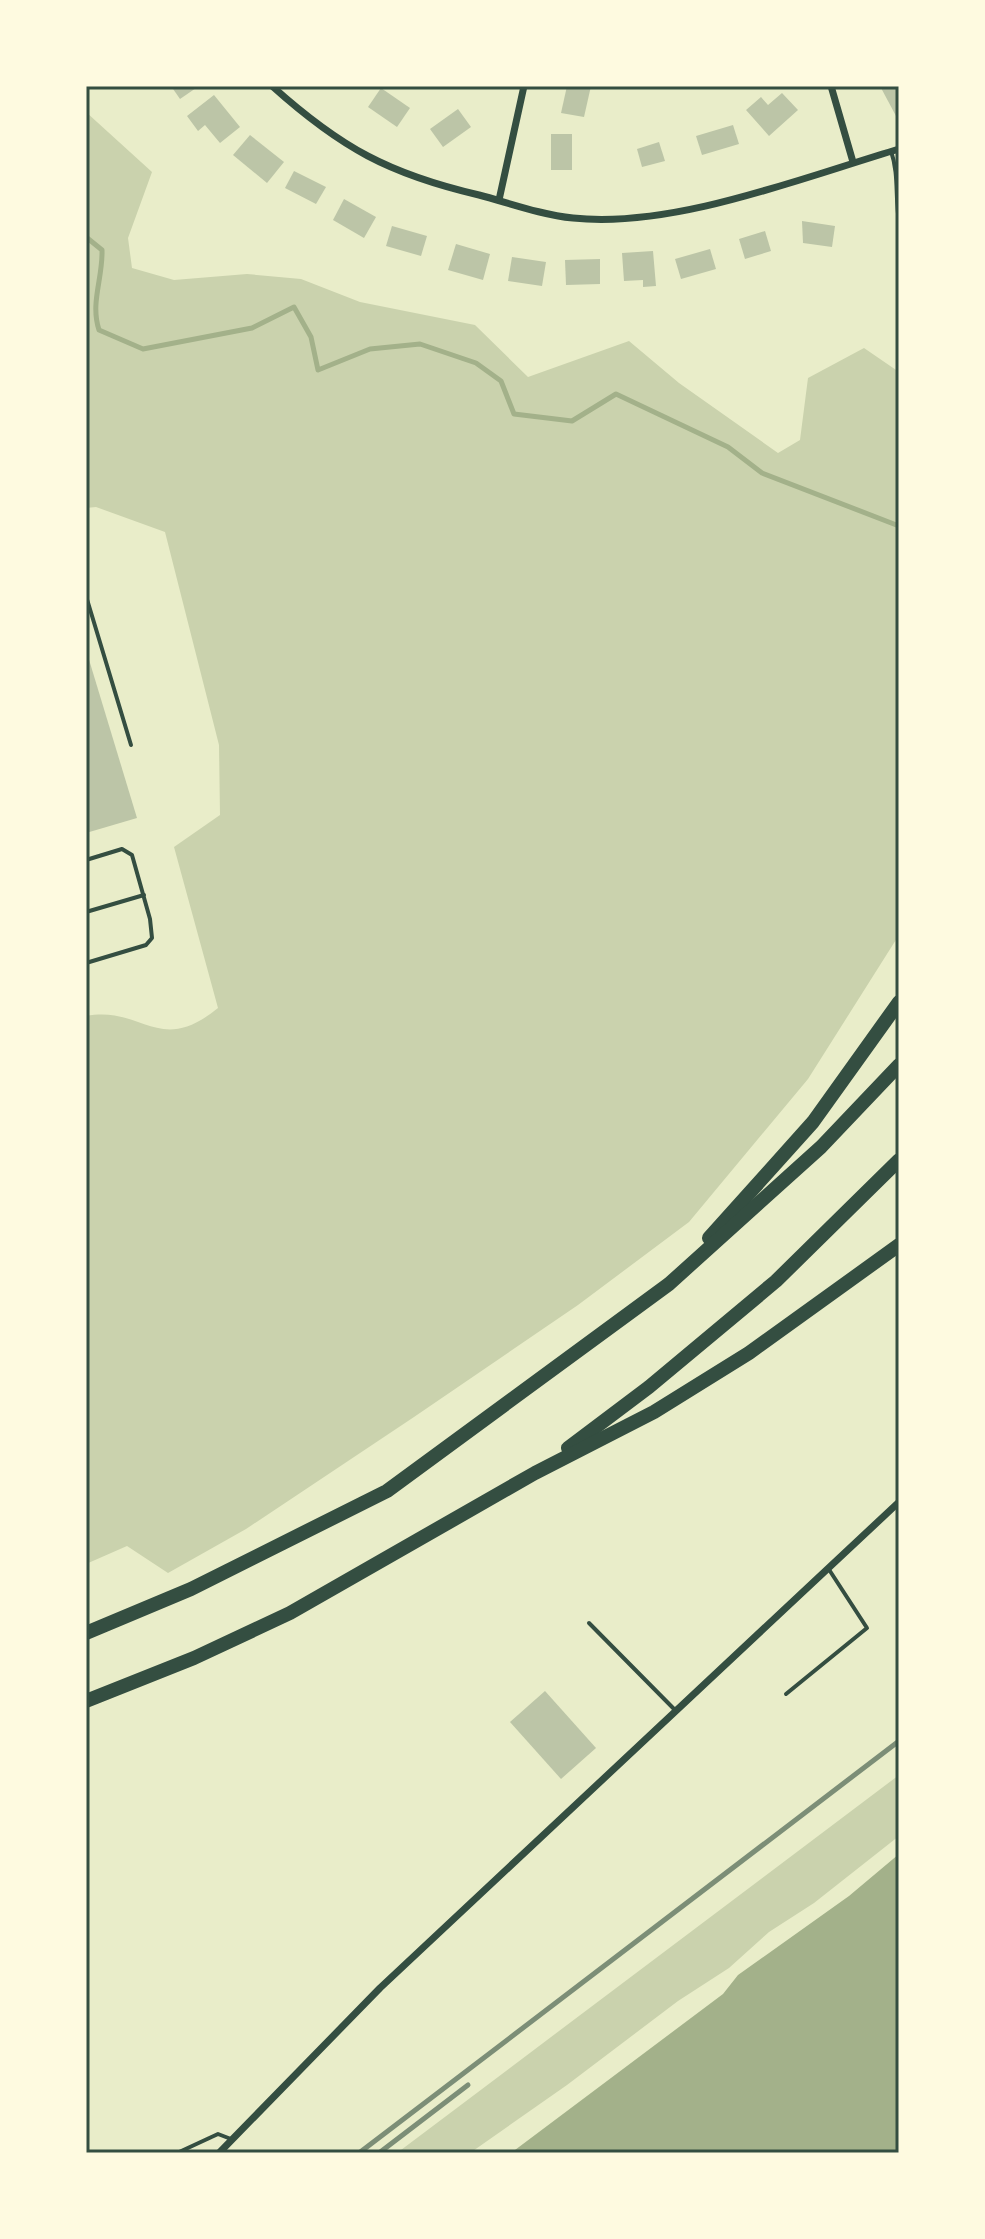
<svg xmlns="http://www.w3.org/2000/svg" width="985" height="2239" font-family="Spectral,serif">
<rect width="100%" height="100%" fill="#e9edc9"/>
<g fill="#cad2ad">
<path d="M86,112L152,172L128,238L132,268L174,280L247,274L301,279L360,302L475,325L528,377L629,341L679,383L778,453L800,440L808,378L864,348L899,372V935L808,1079L689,1222L578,1305L414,1417L246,1529L168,1573L127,1546L86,1564V1016C143,1005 158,1057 218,1008L174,847L220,815L219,745L165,532L96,507L86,508Z"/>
<path d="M899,1775V1836L814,1903L769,1932L729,1968L678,2001L567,2085L470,2153H397Z"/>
</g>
<path fill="#a3b18a" d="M899,1854V2153H511L723,1994L738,1975L849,1896Z"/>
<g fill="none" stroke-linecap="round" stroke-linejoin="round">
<path stroke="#a3b18a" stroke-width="5" d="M86,237L102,250C103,278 90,303 99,330L143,349L252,328L294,307L311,337L318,370L370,349L420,344L476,363L501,381L514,414L572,421L616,394L728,447L762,473L899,526"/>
</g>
<g fill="#bcc5a7">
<path d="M171,86H199L180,99Z"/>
<path d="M567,86H591L584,117L561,113Z"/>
<path d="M880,86H899V114L896,116Z"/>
<path d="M381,88L410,108L397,127L368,107Z"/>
<path d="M782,93L798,110L769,136L746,110L761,97L768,105Z"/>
<path d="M214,95L240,127L220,143L205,125L198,131L187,116Z"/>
<path d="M458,109L471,127L443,147L430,129Z"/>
<path d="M733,125L739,144L702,155L696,136Z"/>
<rect x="551" y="134" width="21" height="36"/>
<path d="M250,135L284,162L267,183L233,155Z"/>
<path d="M659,142L665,161L642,167L637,149Z"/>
<path d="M294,171L326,187L316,204L285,188Z"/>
<path d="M344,199L376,217L364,238L333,220Z"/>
<path d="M802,221L835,226L832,247L803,243Z"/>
<path d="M392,226L427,236L421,256L386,246Z"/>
<path d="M765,231L771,251L745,259L739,239Z"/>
<path d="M456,244L490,254L483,280L448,270Z"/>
<path d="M710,249L716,269L681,279L675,259Z"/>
<path d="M653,251L656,286L643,287V280L624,281L622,253Z"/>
<path d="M512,257L546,262L542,286L508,281Z"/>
<path d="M600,259V284L566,285L565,260Z"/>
<path d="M87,653L137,818L86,833V654Z"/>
<path d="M545,1691L596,1748L561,1779L510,1722Z"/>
</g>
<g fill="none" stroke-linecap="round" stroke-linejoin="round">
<g stroke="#344e41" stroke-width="4">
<path d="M891,151C899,174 895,197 899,222"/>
<path d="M86,596L131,745"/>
<path d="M86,860L122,849L132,855L150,919L152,938L146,945L86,963"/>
<path d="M86,912L144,895"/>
<path d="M589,1623L676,1711"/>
<path d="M786,1694L867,1628L828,1568"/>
<path d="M177,2153L218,2134L231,2139"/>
</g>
<g stroke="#344e41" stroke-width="7">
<path d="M272,86C341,148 389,174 479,195C509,203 542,215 573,218C673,229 804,177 899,149"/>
<path d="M831,86L853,162"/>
<path d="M499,200L524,86"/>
<path d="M219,2153L380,1988L899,1502"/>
</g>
<g stroke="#344e41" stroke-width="14">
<path d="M709,1238L813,1122L899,1002"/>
<path d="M568,1448L649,1387L776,1281L899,1160"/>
<path d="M86,1633L191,1589L387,1491L669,1284L821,1147L899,1065"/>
<path d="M86,1701L194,1658L290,1613L535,1473L654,1412L749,1353L899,1245"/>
</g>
<g stroke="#7c8e77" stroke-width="5">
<path d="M359,2153L899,1741"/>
<path d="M379,2153L468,2085"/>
</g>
</g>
<rect width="985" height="2239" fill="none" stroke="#fefae0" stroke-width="176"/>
<rect x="88" y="88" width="809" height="2063" fill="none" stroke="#344e41" stroke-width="3"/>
</svg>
